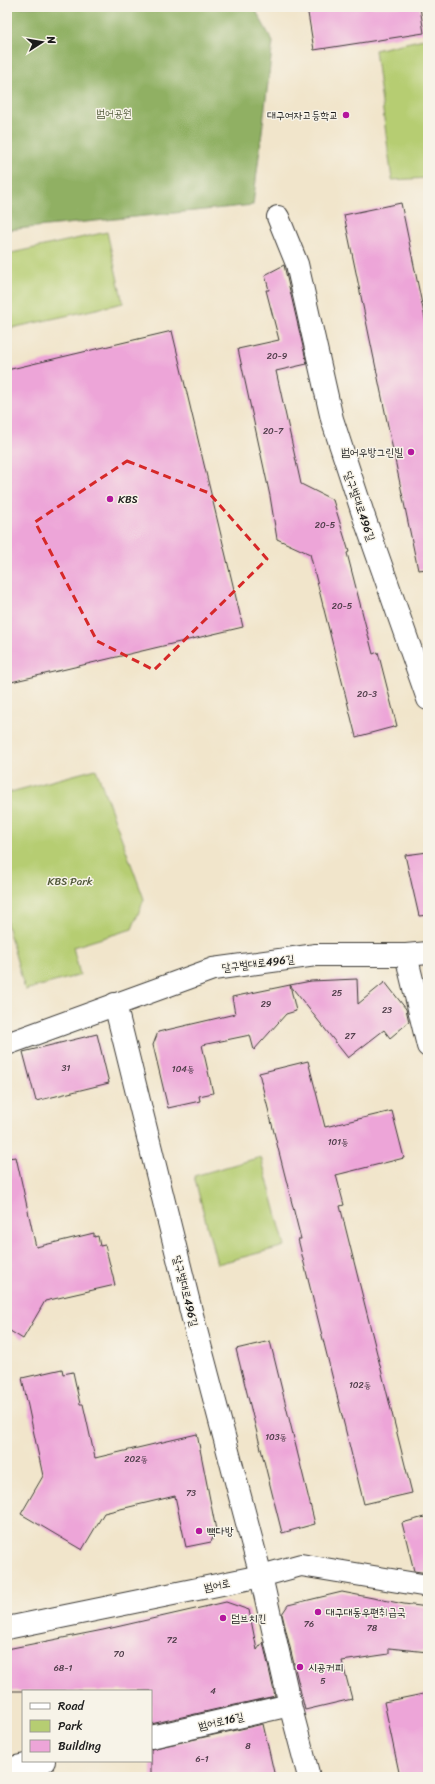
<svg xmlns="http://www.w3.org/2000/svg" width="435" height="1784" font-family="Sriracha,'Poor Story',sans-serif">
<rect width="100%" height="100%" fill="#f7f3e8"/>
<filter id="ink" filterUnits="userSpaceOnUse"><feTurbulence type="fractalNoise" baseFrequency=".025" numOctaves="2"/><feDisplacementMap in="SourceGraphic" scale="8" xChannelSelector="R" yChannelSelector="G"/><feConvolveMatrix kernelMatrix="1 2 1 2 8 2 1 2 1" color-interpolation-filters="sRGB"/></filter>
<filter id="wash" filterUnits="userSpaceOnUse"><feTurbulence type="fractalNoise" baseFrequency=".012" numOctaves="4" result="noise"/><feDisplacementMap in="SourceGraphic" scale="16" xChannelSelector="R" yChannelSelector="G"/><feGaussianBlur stdDeviation="0.9" result="paint"/><feColorMatrix in="noise" values="0 0 0 0 0 0 0 0 0 0 0 0 0 0 0 0 0 1.4 0 .05"/><feComposite in="paint" operator="in"/></filter>
<g filter="url(#wash)">
<rect width="100%" height="100%" fill="#f1e5cb"/>
<g fill="#b6cd72" stroke="#697447">
<path d="M428,38V178L392,180L375,50Z"/>
<path d="M107,232L123,303L7,329V254Z"/>
<path d="M96,769L144,899L132,929L73,947L80,975L25,990L7,925V793Z"/>
<path d="M261,1157L285,1246L217,1264L194,1176Z"/>
</g>
<path fill="#90b064" stroke="#566640" d="M7,7H254L273,42L253,205L7,230Z"/>
<g id="blocks">
<g fill="#eda5d8">
<path d="M307,7H420L424,33L314,50Z"/>
<path d="M401,203L428,333V569L418,570L344,215Z"/>
<path d="M284,265L307,364L276,371L301,484L333,500L349,552L347,553L373,654L378,652L397,726L356,737L310,554L277,539L270,496L238,349L279,340L266,290H269L265,275Z"/>
<path d="M172,331L243,627L7,683V370Z"/>
<path d="M428,852V915L419,916L405,855Z"/>
<path d="M357,979L358,1004L385,982L406,1009L409,1022L390,1038L384,1030L348,1058L290,985L311,981Z"/>
<path d="M290,985L296,1011L286,1014L254,1050L250,1035L202,1045L213,1093L199,1096L200,1101L168,1108L153,1045L158,1032L235,1014L232,997Z"/>
<path d="M97,1034L109,1083L36,1101L23,1052Z"/>
<path d="M308,1061L325,1127L392,1111L404,1158L336,1175L344,1205L340,1206L412,1493L364,1504L298,1239H301L259,1073Z"/>
<path d="M16,1157L36,1247L94,1233V1237L98,1236L100,1246L105,1245L115,1285L45,1301L23,1339L7,1329V1158Z"/>
<path d="M270,1341L315,1524L282,1533L236,1349Z"/>
<path d="M62,1369L63,1374L73,1372L80,1404H83L95,1458L197,1434L216,1530L211,1542L186,1547L175,1496L104,1513L82,1550L21,1514L43,1476L22,1378Z"/>
<path d="M428,1516V1573L414,1571L402,1523Z"/>
<path d="M342,1592L404,1604L428,1607V1652L389,1648V1654L342,1661L352,1699L305,1710L282,1614L288,1605Z"/>
<path d="M226,1602L249,1610L257,1650L263,1642L275,1696L151,1724V1691H7V1649L103,1630Z"/>
<path d="M428,1693V1777H400L384,1702Z"/>
<path d="M263,1724L275,1777H151V1749Z"/>
</g>
</g>
</g>
<g filter="url(#ink)">
<use href="#blocks" fill-opacity="0" stroke="#3c3a36" stroke-width="1"/>
<g fill="none" stroke-linecap="round" stroke-linejoin="round">
<g stroke="#3c3a36" stroke-width="24">
<g id="minor">
<path d="M278,217L297,264L332,419L364,517L428,699"/>
<path d="M406,955L428,1046"/>
<path d="M115,1004L192,1315L261,1576L290,1705L309,1777"/>
<path d="M7,1044L213,969L316,955H406L428,953"/>
<path d="M7,1628L261,1576L301,1565L428,1586"/>
<path d="M151,1737L290,1705"/>
<path d="M7,1769L44,1761"/>
</g>
</g>
<use href="#minor" stroke="#fff" stroke-width="22"/>
</g>
</g>
<path fill="none" stroke="#d62828" stroke-width="3" stroke-dasharray="8 5" stroke-linejoin="round" d="M127,461L209,493L267,559L154,670L97,641L35,522Z"/>
<g fill="#b5179e" stroke="#f7f3e8" stroke-width="1.5">
<circle cx="346" cy="115" r="4"/>
<circle cx="411" cy="452" r="4"/>
<circle cx="110" cy="499" r="4"/>
<circle cx="199" cy="1531" r="4"/>
<circle cx="318" cy="1612" r="4"/>
<circle cx="223" cy="1618" r="4"/>
<circle cx="300" cy="1667" r="4"/>
</g>
<g text-anchor="middle" stroke-width="3" stroke-linejoin="round" paint-order="stroke">
<g font-size="9" fill="#503e4b">
<text x="277" y="359">20-9</text>
<text x="273" y="434">20-7</text>
<text x="325" y="528">20-5</text>
<text x="342" y="609">20-5</text>
<text x="367" y="697">20-3</text>
<text x="337" y="996">25</text>
<text x="266" y="1007">29</text>
<text x="387" y="1013">23</text>
<text x="350" y="1039">27</text>
<text x="66" y="1071">31</text>
<text x="183" y="1072">104동</text>
<text x="338" y="1145">101동</text>
<text x="360" y="1388">102동</text>
<text x="276" y="1440">103동</text>
<text x="136" y="1462">202동</text>
<text x="191" y="1496">73</text>
<text x="309" y="1627">76</text>
<text x="372" y="1631">78</text>
<text x="172" y="1643">72</text>
<text x="119" y="1657">70</text>
<text x="63" y="1671">68-1</text>
<text x="323" y="1684">5</text>
<text x="213" y="1694">4</text>
<text x="248" y="1749">8</text>
<text x="202" y="1762">6-1</text>
</g>
<g font-size="11" fill="#525a3a" stroke="#f7f3e8">
<text x="114" y="117">범어공원</text>
<text x="70" y="885">KBS Park</text>
</g>
<g font-size="11" fill="#1c1c1c" stroke="#f7f3e8" text-anchor="start">
<text x="338" y="119" text-anchor="end">대구여자고등학교</text>
<text x="403" y="456" text-anchor="end">범어우방그린빌</text>
<text x="118" y="503">KBS</text>
<text x="207" y="1535">빽다방</text>
<text x="326" y="1616">대구대동우편취급국</text>
<text x="231" y="1622">덤브치킨</text>
<text x="308" y="1671">시공커피</text>
</g>
<g font-size="11" fill="#1c1c1c" stroke="#f7f3e8">
<text transform="translate(360 506) rotate(71)" y="4">달구벌대로496길</text>
<text transform="translate(258 963) rotate(-7)" y="4">달구벌대로496길</text>
<text transform="translate(186 1291) rotate(76)" y="4">달구벌대로496길</text>
<text transform="translate(217 1585) rotate(-11)" y="4">범어로</text>
<text transform="translate(221 1721) rotate(-13)" y="4">범어로16길</text>
</g>
</g>
<rect width="435" height="1784" fill="none" stroke="#f7f3e8" stroke-width="24"/>
<rect x="22" y="1690" width="130" height="72" fill="#f7f3e8" stroke="#9f9d96"/>
<rect x="30" y="1703" width="20" height="6" fill="#ffffff" stroke="#9f9d96"/>
<text x="58" y="1710" font-size="12" fill="#1c1c1c">Road</text>
<rect x="30" y="1720" width="20" height="12" fill="#b6cd72" stroke="#9f9d96"/>
<text x="58" y="1730" font-size="12" fill="#1c1c1c">Park</text>
<rect x="30" y="1740" width="20" height="12" fill="#eda5d8" stroke="#9f9d96"/>
<text x="58" y="1750" font-size="12" fill="#1c1c1c">Building</text>
<g transform="translate(42 42) rotate(78)" stroke="#f7f3e8" stroke-width="3" paint-order="stroke">
<path d="M0-3L7 15L0 10L-7 15Z" fill="#1c1c1c"/>
<text y="-6" font-size="11" font-weight="bold" text-anchor="middle" fill="#1c1c1c">N</text>
</g>
</svg>
